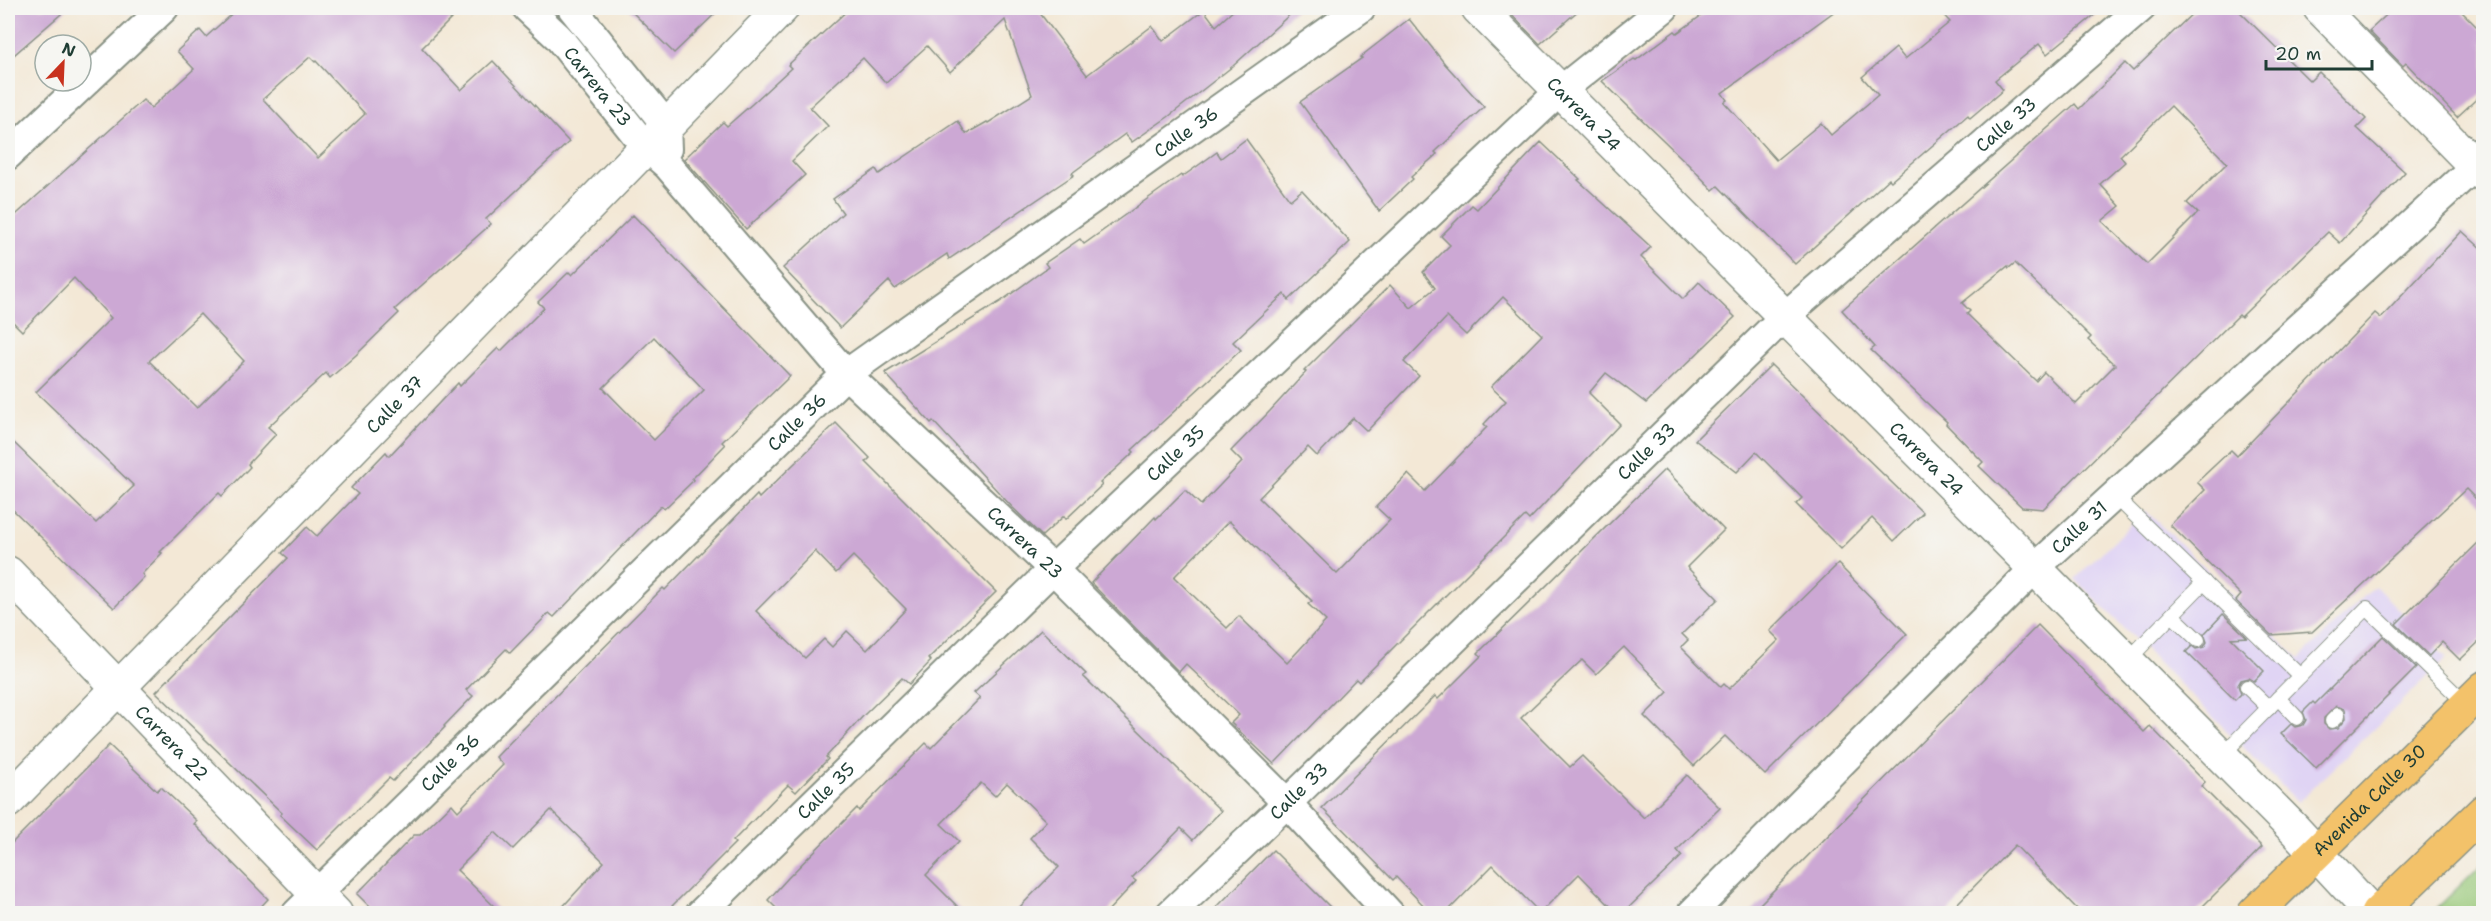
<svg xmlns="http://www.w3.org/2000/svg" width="2491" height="921" font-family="'Shantell Sans',sans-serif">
<rect width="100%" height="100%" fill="#f6f6f2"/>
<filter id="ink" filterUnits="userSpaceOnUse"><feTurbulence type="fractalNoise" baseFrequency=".0167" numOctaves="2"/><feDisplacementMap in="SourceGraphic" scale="12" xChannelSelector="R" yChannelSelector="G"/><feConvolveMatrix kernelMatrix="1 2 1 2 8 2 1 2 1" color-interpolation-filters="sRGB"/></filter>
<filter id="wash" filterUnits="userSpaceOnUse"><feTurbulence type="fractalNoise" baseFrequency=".008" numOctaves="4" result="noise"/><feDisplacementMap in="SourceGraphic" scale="24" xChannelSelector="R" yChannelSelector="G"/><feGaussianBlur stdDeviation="1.35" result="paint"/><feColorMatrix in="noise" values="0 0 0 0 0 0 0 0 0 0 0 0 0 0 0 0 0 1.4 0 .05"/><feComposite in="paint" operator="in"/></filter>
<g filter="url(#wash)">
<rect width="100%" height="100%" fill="#f3e8d6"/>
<path fill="#e0d4f4" d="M2145,510L2299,659L2375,586L2447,658L2298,802L2075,579Z"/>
<path fill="#97c777" stroke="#5b8256" stroke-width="1.5" d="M2483,863V913H2432Z"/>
<g id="blocks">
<g fill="#cca8d4" fill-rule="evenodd">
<path d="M8,8H68L8,60Z"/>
<path d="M238,8H462L422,48L461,90L493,61L569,142L486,219L491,224L395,309L399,313L356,355L330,378L326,373L268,427L276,434L248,464L250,467L222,496L219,493L160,552L162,553L142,574L144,577L114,608L8,505V437L96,523L134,486L36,392L111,318L74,278L22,331L8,317V222L143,100L151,108L194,69L177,51L200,30L206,37ZM310,57L315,62L316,61L365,114L318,158L263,99ZM200,314L244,361L197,408L149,361Z"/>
<path d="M628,8H721L674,53Z"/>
<path d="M850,8H1036L1087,75L1152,26L1163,41L1204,10L1216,26L1236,8H1297L1233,66L1168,117L1132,142L1125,134L1072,173L1074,175L949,259L947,254L895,289L889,281L840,328L783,268L843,213L833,199L876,169L879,174L958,121L966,134L987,122L988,123L1032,95L1005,20L950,72L927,46L886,83L863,58L810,107L828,126L792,161L805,175L746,229L684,159L723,122L727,126L752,104L791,68L788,65Z"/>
<path d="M1505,8H1581L1540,44Z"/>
<path d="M1712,8H1839L1722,93L1727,100L1724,102L1776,160L1821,123L1831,135L1878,95L1862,77L1896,48L1905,59L1950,22L1937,8H2103L2047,54L2039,44L1995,80L2003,90L1970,118L1968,115L1891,181L1889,179L1795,264L1718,186L1713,190L1689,165L1602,81L1634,59L1636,60L1675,31L1677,33Z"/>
<path d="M2198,8H2236L2310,81L2319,72L2366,119L2357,128L2405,172L2340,243L2328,232L2241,317L2239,315L2043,509L2022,507L1979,466L1983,462L1946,424L1947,422L1871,350L1875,347L1842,310L2075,104L2079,109L2125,63L2133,71ZM2171,106L2227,163L2187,203L2198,213L2147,264L2102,221L2120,206L2100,184L2125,162L2120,156ZM2015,263L2091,337L2088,340L2115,365L2076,404L2044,372L2036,381L1967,314L1970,311L1962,303L2008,266L2009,268Z"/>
<path d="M2394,8H2458L2484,34V92L2457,117L2406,63L2403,66L2369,31Z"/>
<path d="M1409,19L1445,64L1484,107L1435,152L1437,154L1411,177L1413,179L1379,211L1300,102L1362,58L1360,57Z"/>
<path d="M1246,139L1290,200L1302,190L1350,242L1289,300L1284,294L1233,342L1241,350L1132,450L1134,452L1100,483L1102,485L1066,519L1064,516L1042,536L1012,507L933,421L931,423L885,373L1000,302L1048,267L1045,263L1080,239L1084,244L1181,175L1182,177L1217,152L1221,158Z"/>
<path d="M1541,142L1580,179L1578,180L1651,247L1641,257L1683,299L1699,282L1735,317L1646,403L1606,373L1589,393L1620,424L1529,520L1525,516L1359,682L1356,679L1274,764L1231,723L1239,715L1208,685L1186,664L1179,672L1091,583L1155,517L1156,519L1185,490L1201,505L1242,462L1231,451L1270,411L1306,372L1304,371L1390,285L1411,308L1435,288L1423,272L1450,245L1441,236L1472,205L1477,209ZM1503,297L1542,335L1491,387L1506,401L1484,424L1487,427L1425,491L1408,474L1376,507L1390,520L1337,574L1259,498L1308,447L1317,456L1353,418L1367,431L1419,376L1404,362L1447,317L1466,335ZM1229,521L1312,601L1308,604L1326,621L1287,663L1239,616L1227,628L1174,577Z"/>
<path d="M633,215L790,376L722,442L725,445L692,479L694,480L664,509L661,506L554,617L549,613L510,653L506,649L466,690L473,696L444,726L445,727L393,781L389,778L317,850L280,815L282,813L156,692L288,558L282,553L307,527L317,536L358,494L351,488L386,452L389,456L458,383L460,386L498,348L501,351L544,308L538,302L569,272L572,275ZM654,337L704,390L654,440L603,388Z"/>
<path d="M2462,231L2484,251V507L2466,489L2312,632L2271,635L2236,601L2241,595L2170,525L2205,490L2197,482L2231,450L2237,456L2375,313L2381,318Z"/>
<path d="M1771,365L1923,513L1894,541L1872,518L1841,549L1796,504L1802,498L1756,452L1737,472L1695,440Z"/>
<path d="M836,423L870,458L866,462L996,592L928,659L931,661L909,684L902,678L864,715L826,757L828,759L796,792L788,785L733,841L735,843L664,914H556L604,862L551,810L513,849L495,832L457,870L502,914H377L357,894L414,835H420L452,804L458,811L503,765L496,757L520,732L663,588L665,590L757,495L759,498ZM815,551L836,573L853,556L906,609L867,650L847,631L832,647L824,639L805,658L756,611Z"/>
<path d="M1665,469L1724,530L1687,567L1718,599L1682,634L1688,640L1681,647L1721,687L1724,684L1729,689L1779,640L1770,631L1838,564L1907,634L1765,775L1725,736L1694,766L1644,716L1668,692L1624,647L1596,674L1582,660L1521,718L1570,767L1582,756L1644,818L1687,775L1720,808L1677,850L1682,856L1622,914H1618L1579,874L1540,913L1493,865L1445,914H1432L1396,877L1393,880L1322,808L1435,696L1438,699L1481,656L1478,653Z"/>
<path d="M2484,537V637L2460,660L2442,642L2429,656L2396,624Z"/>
<path d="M2223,614L2247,637L2231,638L2264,671L2254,681L2249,678L2241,680L2238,685L2241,694L2235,700L2186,652L2192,646L2196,649L2204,647L2207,642L2204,634Z"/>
<path d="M2038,625L2144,732L2150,726L2205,782L2201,786L2262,847L2195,914H2082L2015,845L1947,914H1750Z"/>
<path d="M1041,630L1086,674L1083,676L1221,811L1193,840L1181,828L1132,878L1136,881L1105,914H1013L1059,867L1030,838L1046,821L1007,783L995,796L981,783L941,824L959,841L926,875L965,914H782L768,900L788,878L857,808L859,811L926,743L931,748L980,698L974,693Z"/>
<path d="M2383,636L2416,668L2316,768L2281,734L2291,724L2295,727L2303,725L2306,720L2303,712L2313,702L2315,704ZM2336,706L2345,709L2346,718L2338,728L2329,729L2324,724V718Z"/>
<path d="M109,745L157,791L161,787L177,802L197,821L194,824L268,899L254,914H16L8,905V847Z"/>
<path d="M1273,850L1337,914H1210Z"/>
</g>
</g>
</g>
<g filter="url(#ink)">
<use href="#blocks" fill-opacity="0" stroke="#899285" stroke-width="1.5"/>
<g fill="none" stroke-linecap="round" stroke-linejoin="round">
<g stroke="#899285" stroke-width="16">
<g id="service">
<path d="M2114,495L2300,676L2367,608L2467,705"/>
<path d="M2172,615L2198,640"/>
<path d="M2126,662L2204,582"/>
<path d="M2247,687L2269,708"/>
<path d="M2278,698L2297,718"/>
<path d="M2332,721L2338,715"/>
<path d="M2220,757L2300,676"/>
</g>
</g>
<g stroke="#899285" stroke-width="32">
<g id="minor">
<path id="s1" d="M527,8L558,37L645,146L668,166L846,374L1053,569L1287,803L1390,914"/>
<path d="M572,8L666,125L667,149"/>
<path d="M8,155L164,8"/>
<path id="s2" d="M296,914L846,374L1361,8"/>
<path id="s3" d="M700,914L1053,569L1560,91L1664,8"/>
<path id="s4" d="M1170,914L1287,803L1784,317L2141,8"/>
<path id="s5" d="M1691,914L2034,569L2484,158"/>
</g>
</g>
<g stroke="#899285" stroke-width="36">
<g id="tertiary">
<path id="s6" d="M1478,8L2295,830L2373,914"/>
<path d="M2320,8L2484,175"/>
<path id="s7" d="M8,573L336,914"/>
<path id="s8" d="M8,801L782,8"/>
</g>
</g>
<g stroke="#899285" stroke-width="36">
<g id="trunk">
<path id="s9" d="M2254,914L2484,688"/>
<path d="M2377,914L2484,811"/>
</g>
</g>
<use href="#service" stroke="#fff" stroke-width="14"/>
<use href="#minor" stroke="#fff" stroke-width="28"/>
<use href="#tertiary" stroke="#fff" stroke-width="33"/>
<use href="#trunk" stroke="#f3c26a" stroke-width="33"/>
</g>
</g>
<g text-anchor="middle" stroke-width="6" stroke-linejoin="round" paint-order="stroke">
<g font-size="18" fill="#1f3d34" stroke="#f6f6f2">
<text dy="6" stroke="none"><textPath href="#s1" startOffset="106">Carrera 23</textPath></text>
<text dy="6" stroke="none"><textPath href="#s6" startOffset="150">Carrera 24</textPath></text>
<text dy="6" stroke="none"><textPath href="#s4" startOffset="1150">Calle 33</textPath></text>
<text dy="6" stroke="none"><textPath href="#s2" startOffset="1188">Calle 36</textPath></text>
<text dy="6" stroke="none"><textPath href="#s8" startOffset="554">Calle 37</textPath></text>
<text dy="6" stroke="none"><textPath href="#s2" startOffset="702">Calle 36</textPath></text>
<text dy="6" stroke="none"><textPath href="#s4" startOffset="664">Calle 33</textPath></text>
<text dy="6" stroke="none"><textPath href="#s3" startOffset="662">Calle 35</textPath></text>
<text dy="6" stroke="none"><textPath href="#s6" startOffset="636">Carrera 24</textPath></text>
<text dy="6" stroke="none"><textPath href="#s5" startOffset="548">Calle 31</textPath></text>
<text dy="6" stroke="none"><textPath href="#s1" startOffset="732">Carrera 23</textPath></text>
<text dy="6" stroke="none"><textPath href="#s7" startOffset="236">Carrera 22</textPath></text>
<text dy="6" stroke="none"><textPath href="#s2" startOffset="216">Calle 36</textPath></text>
<text dy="6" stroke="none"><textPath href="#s4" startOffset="178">Calle 33</textPath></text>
<text dy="6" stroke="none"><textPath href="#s3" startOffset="176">Calle 35</textPath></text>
<text dy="6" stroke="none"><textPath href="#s9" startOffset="162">Avenida Calle 30</textPath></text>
</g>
</g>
<rect width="2491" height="921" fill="none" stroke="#f6f6f2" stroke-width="30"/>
<g transform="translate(63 63) rotate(23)"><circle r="28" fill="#f6f6f2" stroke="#a0aca6" stroke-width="1.5"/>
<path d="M0-4.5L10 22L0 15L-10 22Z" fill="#c8321e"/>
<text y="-9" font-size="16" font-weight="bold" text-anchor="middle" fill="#1f3d34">N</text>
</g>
<path d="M2266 60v9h106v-9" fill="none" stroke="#1f3d34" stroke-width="3"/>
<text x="2275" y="60" font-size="18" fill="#1f3d34" stroke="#f6f6f2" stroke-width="4.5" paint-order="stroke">20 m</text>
</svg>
